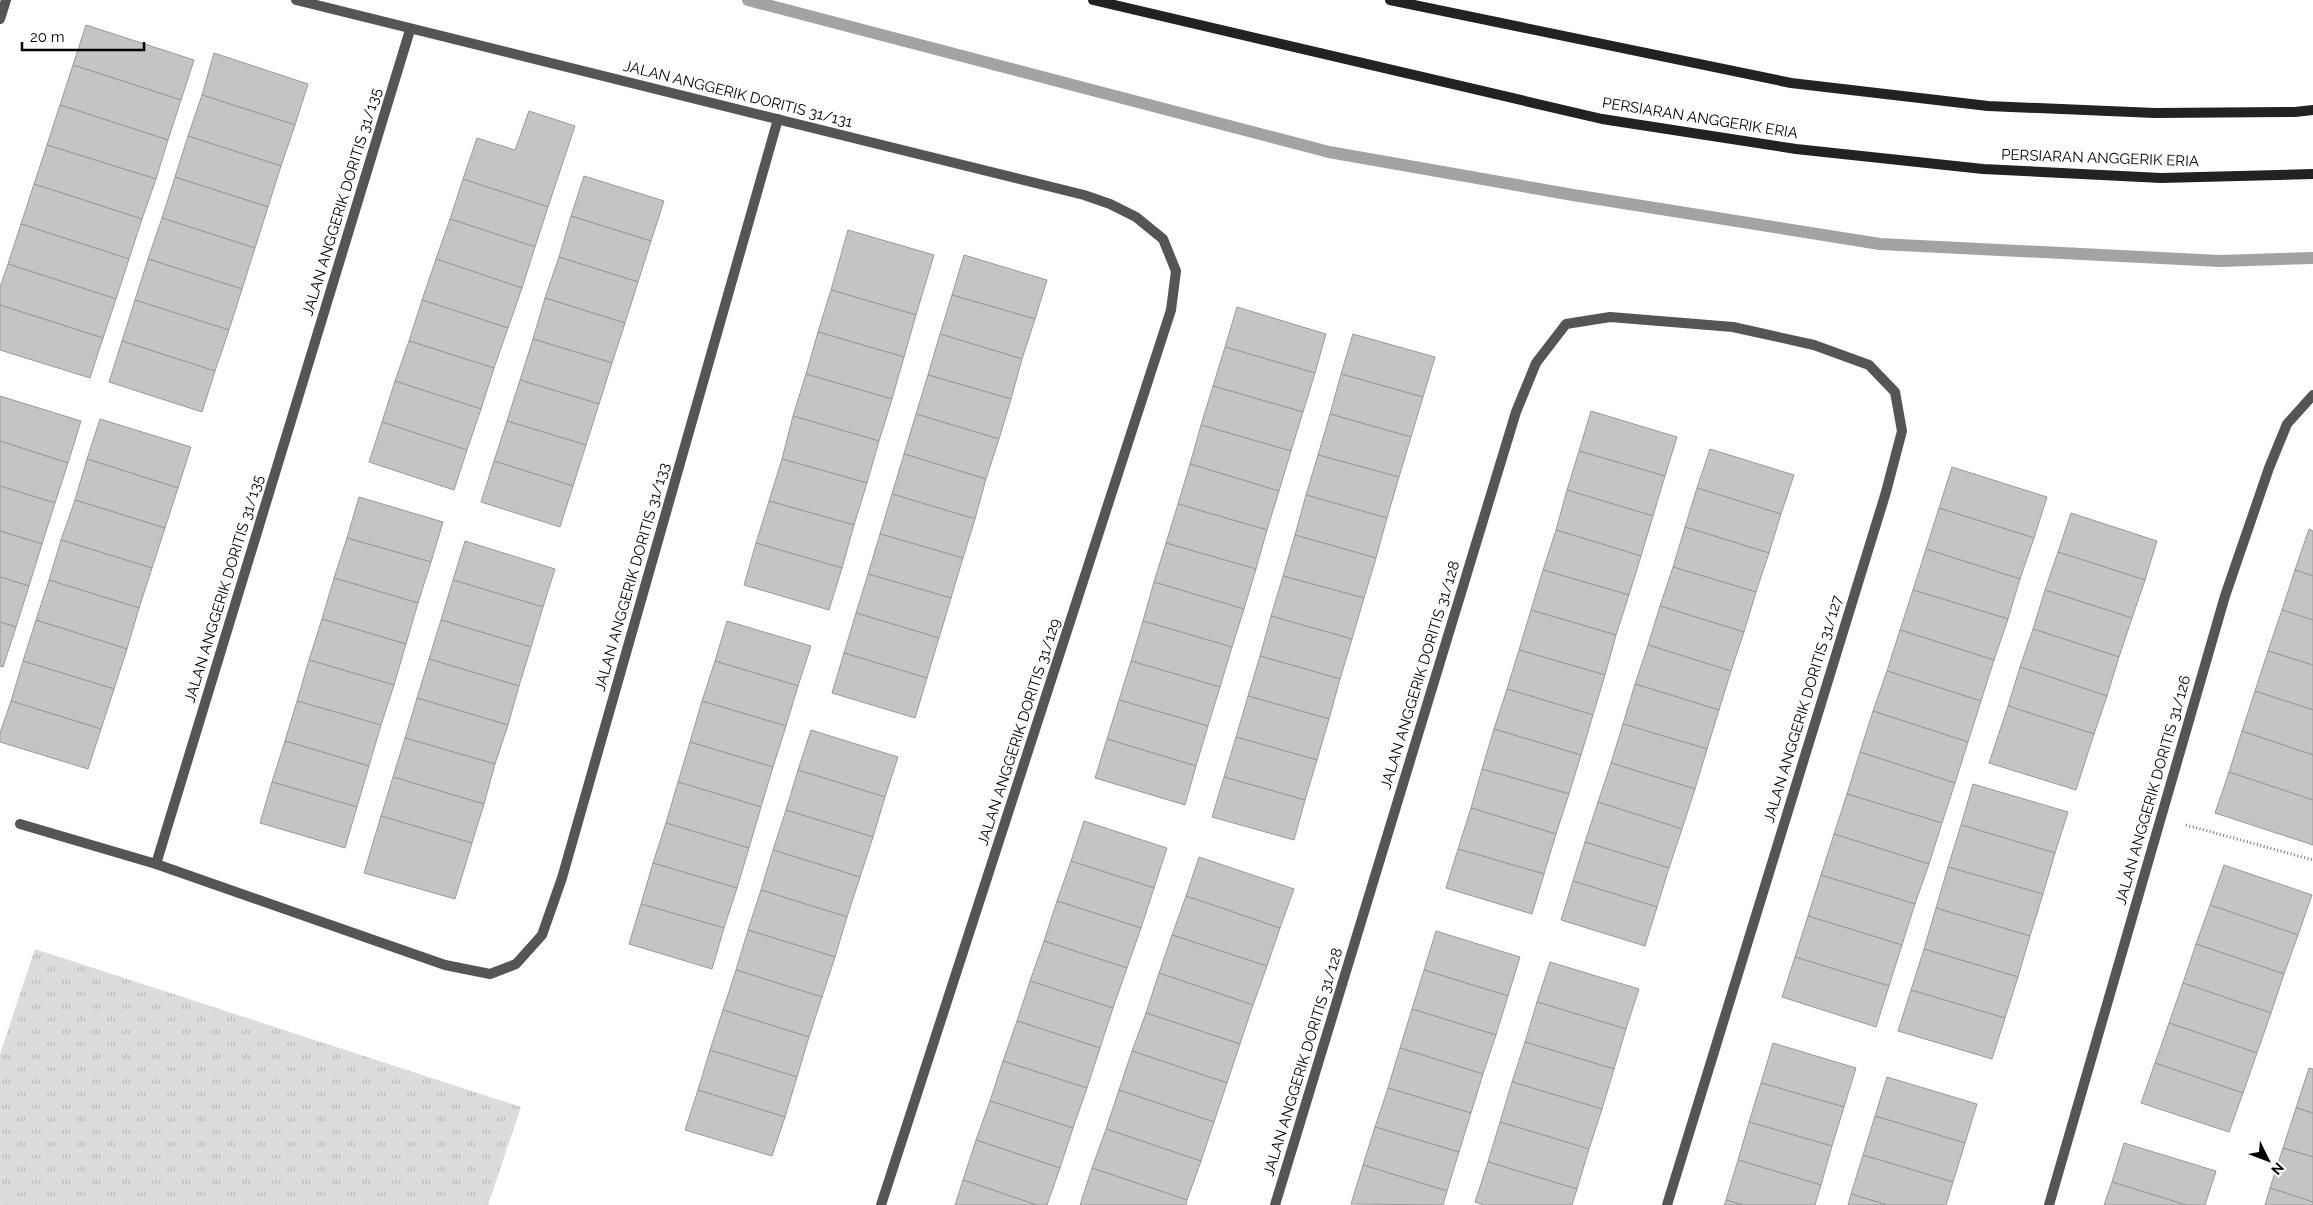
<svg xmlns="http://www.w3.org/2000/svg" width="2313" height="1205" font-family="Raleway,sans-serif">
<defs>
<pattern id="grass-tufts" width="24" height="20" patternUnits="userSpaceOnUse" patternTransform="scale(1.25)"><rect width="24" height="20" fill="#dcdcdc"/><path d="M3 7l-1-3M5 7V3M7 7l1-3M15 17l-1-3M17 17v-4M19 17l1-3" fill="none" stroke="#bbb"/></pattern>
</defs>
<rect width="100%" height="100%" fill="#fff"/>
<path fill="url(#grass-tufts)" d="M35,949L521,1107L488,1205H0V1054Z"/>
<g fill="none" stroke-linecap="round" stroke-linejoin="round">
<path stroke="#a3a3a3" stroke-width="12" d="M748,0L1329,152L1573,195L1880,244L2220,261L2313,258"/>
</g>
<g fill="#c4c4c4" stroke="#999">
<path d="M86,25L194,60L181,100L73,65Z"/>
<path d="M214,53L308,84L295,125L202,95Z"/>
<path d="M73,65L181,100L168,140L60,105Z"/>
<path d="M202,95L295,125L281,166L188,136Z"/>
<path d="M60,105L168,140L156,179L47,145Z"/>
<path d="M529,111L575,126L548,207L463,179L477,138L515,150Z"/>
<path d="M188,136L281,166L268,207L175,177Z"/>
<path d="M47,145L156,179L142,219L34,184Z"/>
<path d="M584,176L664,201L651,241L571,216Z"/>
<path d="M175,177L268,207L255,248L162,218Z"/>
<path d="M463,179L548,207L535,247L450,219Z"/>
<path d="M34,184L142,219L129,259L21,224Z"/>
<path d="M571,216L651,241L638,282L559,257Z"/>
<path d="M162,218L255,248L242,289L148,259Z"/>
<path d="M450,219L535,247L522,288L436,259Z"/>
<path d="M21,224L129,259L116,299L8,264Z"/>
<path d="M848,230L934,255L916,315L831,290Z"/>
<path d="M964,255L1047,280L1035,319L952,295Z"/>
<path d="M559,257L638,282L625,323L545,298Z"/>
<path d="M148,259L242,289L229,330L135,300Z"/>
<path d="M436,259L522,288L508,328L422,300Z"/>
<path d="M8,264L116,299L103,338L0,305V287Z"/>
<path d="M831,290L916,315L904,357L818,332Z"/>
<path d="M952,295L1035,319L1022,359L940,334Z"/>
<path d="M545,298L625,323L612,363L533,339Z"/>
<path d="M135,300L229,330L215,371L122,341Z"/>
<path d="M422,300L508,328L494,368L409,341Z"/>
<path d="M0,305L103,338L90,378L0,350Z"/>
<path d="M1237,307L1326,334L1315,373L1225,347Z"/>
<path d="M818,332L904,357L892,399L806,374Z"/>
<path d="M940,334L1022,359L1011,399L928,375Z"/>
<path d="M1353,334L1435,357L1423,397L1341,374Z"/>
<path d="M533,339L612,363L599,404L520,380Z"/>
<path d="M122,341L215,371L202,412L109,382Z"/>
<path d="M409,341L494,368L481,409L395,381Z"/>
<path d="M1225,347L1315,373L1303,412L1213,386Z"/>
<path d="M806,374L892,399L879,441L793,416Z"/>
<path d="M1341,374L1423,397L1411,437L1330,414Z"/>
<path d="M928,375L1011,399L999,439L916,414Z"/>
<path d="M520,380L599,404L586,445L507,421Z"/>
<path d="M395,381L481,409L467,450L382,422Z"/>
<path d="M1213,386L1303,412L1291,451L1201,425Z"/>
<path d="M0,396L81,421L68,463L0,441Z"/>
<path d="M1591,411L1677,437L1665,476L1579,451Z"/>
<path d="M916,414L999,439L986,479L904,454Z"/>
<path d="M1330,414L1411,437L1399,477L1318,455Z"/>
<path d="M793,416L879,441L867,483L782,459Z"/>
<path d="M100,419L191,447L178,488L87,459Z"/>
<path d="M507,421L586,445L573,486L494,461Z"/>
<path d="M382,422L467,450L454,490L369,462Z"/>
<path d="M1201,425L1291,451L1279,491L1190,464Z"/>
<path d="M0,441L68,463L55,503L0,486Z"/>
<path d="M1710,449L1794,475L1781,514L1697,488Z"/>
<path d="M1579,451L1665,476L1653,516L1567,490Z"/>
<path d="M904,454L986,479L975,519L892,494Z"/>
<path d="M1318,455L1399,477L1387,518L1306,495Z"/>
<path d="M87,459L178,488L165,528L75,500Z"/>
<path d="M782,459L867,483L854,525L769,501Z"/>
<path d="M494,461L573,486L560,527L481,502Z"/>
<path d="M1190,464L1279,491L1267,530L1178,504Z"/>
<path d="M1952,467L2047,497L2034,538L1939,508Z"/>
<path d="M0,486L55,503L42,544L0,531Z"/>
<path d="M1697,488L1781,514L1769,553L1685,527Z"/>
<path d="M1567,490L1653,516L1641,556L1556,530Z"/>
<path d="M892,494L975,519L963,558L880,534Z"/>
<path d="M1306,495L1387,518L1376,558L1295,535Z"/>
<path d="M359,497L443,522L431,562L347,538Z"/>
<path d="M75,500L165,528L152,568L61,540Z"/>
<path d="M769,501L854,525L842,568L756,543Z"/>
<path d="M1178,504L1267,530L1256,569L1166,543Z"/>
<path d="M1939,508L2034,538L2020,579L1926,549Z"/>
<path d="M2071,513L2157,541L2145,580L2058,552Z"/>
<path d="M1685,527L1769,553L1756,592L1673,567Z"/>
<path d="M2309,529L2313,531V576L2295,570Z"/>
<path d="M1556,530L1641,556L1629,595L1543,570Z"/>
<path d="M0,531L42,544L29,586L0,577Z"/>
<path d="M880,534L963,558L951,598L868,574Z"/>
<path d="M1295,535L1376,558L1364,598L1283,576Z"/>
<path d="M347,538L431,562L418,603L334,578Z"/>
<path d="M61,540L152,568L139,608L49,580Z"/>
<path d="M465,541L555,569L543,607L453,580Z"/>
<path d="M756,543L842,568L829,610L744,585Z"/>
<path d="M1166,543L1256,569L1244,609L1154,582Z"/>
<path d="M1926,549L2020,579L2008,619L1913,590Z"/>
<path d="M2058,552L2145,580L2132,618L2045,590Z"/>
<path d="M1673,567L1756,592L1744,632L1660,606Z"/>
<path d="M1543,570L1629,595L1616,635L1531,610Z"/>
<path d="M2295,570L2313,576V620L2282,610Z"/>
<path d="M868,574L951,598L939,638L856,613Z"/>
<path d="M1283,576L1364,598L1352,639L1271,616Z"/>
<path d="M0,577L29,586L16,627L0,622Z"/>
<path d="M334,578L418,603L406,644L322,619Z"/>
<path d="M49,580L139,608L127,649L36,620Z"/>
<path d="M453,580L543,607L531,647L441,620Z"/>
<path d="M1154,582L1244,609L1232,647L1143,621Z"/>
<path d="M1913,590L2008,619L1994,660L1900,630Z"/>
<path d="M2045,590L2132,618L2119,657L2033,629Z"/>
<path d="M1660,606L1744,632L1731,671L1648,645Z"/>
<path d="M1531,610L1616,635L1605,675L1519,650Z"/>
<path d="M2282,610L2313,620V665L2268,651Z"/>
<path d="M856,613L939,638L927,678L844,653Z"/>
<path d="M1271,616L1352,639L1340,679L1260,656Z"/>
<path d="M322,619L406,644L394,685L309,660Z"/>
<path d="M36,620L127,649L114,689L23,661Z"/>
<path d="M441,620L531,647L519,686L429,659Z"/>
<path d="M727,621L811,646L798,686L715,661Z"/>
<path d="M1143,621L1232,647L1220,687L1131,661Z"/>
<path d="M0,622L16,627L3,667L0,666Z"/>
<path d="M2033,629L2119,657L2107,696L2020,667Z"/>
<path d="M1900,630L1994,660L1981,701L1887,671Z"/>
<path d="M1648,645L1731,671L1719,710L1635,684Z"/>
<path d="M1519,650L1605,675L1593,715L1507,689Z"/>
<path d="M2268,651L2313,665V710L2255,691Z"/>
<path d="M844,653L927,678L915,718L832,693Z"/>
<path d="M1260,656L1340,679L1329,719L1248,696Z"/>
<path d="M429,659L519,686L508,725L417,698Z"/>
<path d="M309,660L394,685L381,725L297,701Z"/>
<path d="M23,661L114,689L101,729L11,701Z"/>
<path d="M715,661L798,686L786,726L702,701Z"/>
<path d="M1131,661L1220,687L1208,726L1119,700Z"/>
<path d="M2020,667L2107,696L2094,734L2008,706Z"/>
<path d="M1887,671L1981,701L1968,742L1873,711Z"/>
<path d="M1635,684L1719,710L1707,749L1623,724Z"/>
<path d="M1507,689L1593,715L1581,755L1494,729Z"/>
<path d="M2255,691L2313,710V755L2242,731Z"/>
<path d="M1248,696L1329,719L1317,760L1236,737Z"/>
<path d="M417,698L508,725L495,764L405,738Z"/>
<path d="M1119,700L1208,726L1196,766L1107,739Z"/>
<path d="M11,701L101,729L88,769L0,742V733Z"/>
<path d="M297,701L381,725L369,766L285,741Z"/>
<path d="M702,701L786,726L773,767L690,742Z"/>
<path d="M2008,706L2094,734L2076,790L1989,763Z"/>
<path d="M1873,711L1968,742L1955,783L1860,752Z"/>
<path d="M1623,724L1707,749L1695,789L1611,763Z"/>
<path d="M1494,729L1581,755L1569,794L1482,769Z"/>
<path d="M811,730L898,757L885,797L798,770Z"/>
<path d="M2242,731L2313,755V800L2229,772Z"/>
<path d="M1236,737L1317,760L1305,800L1224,777Z"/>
<path d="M405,738L495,764L484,804L393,777Z"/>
<path d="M1107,739L1196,766L1185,805L1095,778Z"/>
<path d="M285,741L369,766L357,807L272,782Z"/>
<path d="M690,742L773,767L761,807L678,782Z"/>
<path d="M1860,752L1955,783L1942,823L1847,794Z"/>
<path d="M1611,763L1695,789L1682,829L1598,802Z"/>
<path d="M1482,769L1569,794L1556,834L1471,808Z"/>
<path d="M798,770L885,797L873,837L786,810Z"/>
<path d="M2229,772L2313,800V845L2215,813Z"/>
<path d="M393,777L484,804L472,843L381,816Z"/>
<path d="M1224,777L1305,800L1294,840L1212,817Z"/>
<path d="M272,782L357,807L345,848L260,823Z"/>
<path d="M678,782L761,807L749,848L666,823Z"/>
<path d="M1973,784L2068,812L2055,853L1961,825Z"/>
<path d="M1847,794L1942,823L1929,864L1834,834Z"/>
<path d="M1598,802L1682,829L1669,868L1585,842Z"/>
<path d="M1471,808L1556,834L1544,874L1458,849Z"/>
<path d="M786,810L873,837L860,877L773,850Z"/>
<path d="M381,816L472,843L455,899L364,873Z"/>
<path d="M1084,821L1167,848L1154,888L1071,861Z"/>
<path d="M666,823L749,848L737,888L653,863Z"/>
<path d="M1961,825L2055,853L2043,894L1948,867Z"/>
<path d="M1834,834L1929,864L1915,904L1821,875Z"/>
<path d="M1585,842L1669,868L1657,907L1573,881Z"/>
<path d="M1458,849L1544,874L1532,914L1446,888Z"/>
<path d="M773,850L860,877L847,917L761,890Z"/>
<path d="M1199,857L1294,889L1280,928L1186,896Z"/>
<path d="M1071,861L1154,888L1141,928L1057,901Z"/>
<path d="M653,863L737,888L724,928L641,904Z"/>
<path d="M2224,865L2312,895L2298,935L2210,905Z"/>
<path d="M1948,867L2043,894L2030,936L1936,908Z"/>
<path d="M1821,875L1915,904L1902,945L1808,916Z"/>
<path d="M1573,881L1657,907L1645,946L1561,920Z"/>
<path d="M761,890L847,917L835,957L748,930Z"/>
<path d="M1186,896L1280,928L1267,966L1172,935Z"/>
<path d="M1057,901L1141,928L1127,968L1044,941Z"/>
<path d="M641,904L724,928L712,969L629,944Z"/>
<path d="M2210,905L2298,935L2284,974L2196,944Z"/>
<path d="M1936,908L2030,936L2018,977L1924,949Z"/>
<path d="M1808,916L1902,945L1889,986L1795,957Z"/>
<path d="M748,930L835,957L822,997L736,970Z"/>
<path d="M1436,931L1520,957L1508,996L1424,970Z"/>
<path d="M1172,935L1267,966L1253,1005L1159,973Z"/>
<path d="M1044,941L1127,968L1113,1008L1030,981Z"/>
<path d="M2196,944L2284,974L2271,1013L2183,983Z"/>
<path d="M1924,949L2018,977L2005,1018L1911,990Z"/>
<path d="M1795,957L1889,986L1876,1027L1782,997Z"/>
<path d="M1550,962L1639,989L1626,1029L1537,1002Z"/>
<path d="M736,970L822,997L809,1037L723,1010Z"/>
<path d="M1424,970L1508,996L1496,1035L1412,1009Z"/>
<path d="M1159,973L1253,1005L1240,1044L1146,1013Z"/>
<path d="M1030,981L1113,1008L1100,1048L1017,1021Z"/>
<path d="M2183,983L2271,1013L2257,1053L2169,1023Z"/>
<path d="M1911,990L2005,1018L1992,1059L1898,1031Z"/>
<path d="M1537,1002L1626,1029L1614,1069L1525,1042Z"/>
<path d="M1412,1009L1496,1035L1483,1074L1400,1048Z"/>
<path d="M723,1010L809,1037L797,1077L710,1050Z"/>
<path d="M1146,1013L1240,1044L1227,1083L1132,1051Z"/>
<path d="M1017,1021L1100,1048L1087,1088L1003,1061Z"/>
<path d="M2169,1023L2257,1053L2243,1093L2155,1063Z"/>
<path d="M1525,1042L1614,1069L1602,1109L1512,1082Z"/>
<path d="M1773,1043L1856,1068L1844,1107L1761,1083Z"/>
<path d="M1400,1048L1483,1074L1471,1113L1388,1088Z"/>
<path d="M710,1050L797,1077L785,1117L698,1090Z"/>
<path d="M1132,1051L1227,1083L1214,1122L1119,1090Z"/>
<path d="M1003,1061L1087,1088L1073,1128L990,1101Z"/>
<path d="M2155,1063L2243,1093L2229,1132L2141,1103Z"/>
<path d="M2309,1068L2313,1069V1113L2296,1108Z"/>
<path d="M1887,1077L1977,1104L1965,1143L1875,1116Z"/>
<path d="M1512,1082L1602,1109L1589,1149L1500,1122Z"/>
<path d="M1761,1083L1844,1107L1832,1146L1749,1122Z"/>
<path d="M1388,1088L1471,1113L1459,1152L1375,1127Z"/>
<path d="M698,1090L785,1117L772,1156L685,1130Z"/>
<path d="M1119,1090L1214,1122L1201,1161L1106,1129Z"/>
<path d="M990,1101L1073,1128L1060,1168L976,1140Z"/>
<path d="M2296,1108L2313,1113V1157L2283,1148Z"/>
<path d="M1875,1116L1965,1143L1953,1182L1863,1155Z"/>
<path d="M1500,1122L1589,1149L1577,1189L1488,1162Z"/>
<path d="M1749,1122L1832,1146L1821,1185L1738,1160Z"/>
<path d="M1375,1127L1459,1152L1447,1191L1363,1165Z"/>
<path d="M1106,1129L1201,1161L1187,1200L1092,1168Z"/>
<path d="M976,1140L1060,1168L1047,1205H1037L963,1180Z"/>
<path d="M2124,1143L2216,1171L2205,1205H2186L2112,1182Z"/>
<path d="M2283,1148L2313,1157V1202L2270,1188Z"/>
<path d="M1863,1155L1953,1182L1946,1205H1887L1851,1194Z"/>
<path d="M1738,1160L1821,1185L1815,1205H1743L1726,1200Z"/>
<path d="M1488,1162L1577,1189L1572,1205H1484L1475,1202Z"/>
<path d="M1363,1165L1447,1191L1443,1205L1351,1204Z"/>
<path d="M1092,1168L1187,1200L1186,1205H1080Z"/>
<path d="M963,1180L1037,1205H955Z"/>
<path d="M2112,1182L2186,1205H2104Z"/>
<path d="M2270,1188L2313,1202V1205H2265Z"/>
<path d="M1851,1194L1887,1205H1848Z"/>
<path d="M1726,1200L1743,1205H1724Z"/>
</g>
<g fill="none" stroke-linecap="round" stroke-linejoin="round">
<path stroke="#777" stroke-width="3" stroke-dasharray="1 2.5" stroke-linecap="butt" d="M2186,825L2313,860"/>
<g stroke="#555" stroke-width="10">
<path d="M296,0L1084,195L1110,204L1136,217L1163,239L1176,271L1171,310L881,1205"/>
<path d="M0,19L6,0"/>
<path d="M410,30L156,864L445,965L490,974L516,964L542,935L562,878L778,119"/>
<path d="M20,824L156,864"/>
<path d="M1275,1205L1516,412L1536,363L1566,324L1610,317L1733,327L1814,345L1869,365L1895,392L1902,431L1886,492L1667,1205"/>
<path d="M2049,1205L2225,596L2269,468L2287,424L2313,395"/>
</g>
<g stroke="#222" stroke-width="10">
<path d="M1093,0L1602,119L1796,149L1983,169L2161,178L2313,174"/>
<path d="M1390,0L1791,83L1988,106L2155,113L2295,112L2313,110"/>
</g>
</g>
<g text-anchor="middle" stroke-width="4" stroke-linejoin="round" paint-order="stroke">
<g font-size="15" fill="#000" stroke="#fff">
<text transform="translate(738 94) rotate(14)" y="5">JALAN ANGGERIK DORITIS 31/131</text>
<text transform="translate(1700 118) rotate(9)" y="5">PERSIARAN ANGGERIK ERIA</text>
<text transform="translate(2100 158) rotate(2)" y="5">PERSIARAN ANGGERIK ERIA</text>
<text transform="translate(342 202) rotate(-73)" y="5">JALAN ANGGERIK DORITIS 31/135</text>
<text transform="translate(632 577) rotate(-74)" y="5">JALAN ANGGERIK DORITIS 31/133</text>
<text transform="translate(224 589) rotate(-73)" y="5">JALAN ANGGERIK DORITIS 31/135</text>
<text transform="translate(1420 675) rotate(-73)" y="5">JALAN ANGGERIK DORITIS 31/128</text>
<text transform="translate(1803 709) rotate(-73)" y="5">JALAN ANGGERIK DORITIS 31/127</text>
<text transform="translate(1019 732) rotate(-72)" y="5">JALAN ANGGERIK DORITIS 31/129</text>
<text transform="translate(2153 790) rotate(-74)" y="5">JALAN ANGGERIK DORITIS 31/126</text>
<text transform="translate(1303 1062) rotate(-73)" y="5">JALAN ANGGERIK DORITIS 31/128</text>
</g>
</g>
<g transform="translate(2268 1160) rotate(132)" stroke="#ffffff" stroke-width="4" paint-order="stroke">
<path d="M0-4L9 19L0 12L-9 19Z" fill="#000000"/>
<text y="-8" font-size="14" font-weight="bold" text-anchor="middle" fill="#000000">N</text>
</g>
<path d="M22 42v8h122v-8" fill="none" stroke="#000000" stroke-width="2.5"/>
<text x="30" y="42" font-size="15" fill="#000000" stroke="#ffffff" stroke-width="4" paint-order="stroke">20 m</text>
</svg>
